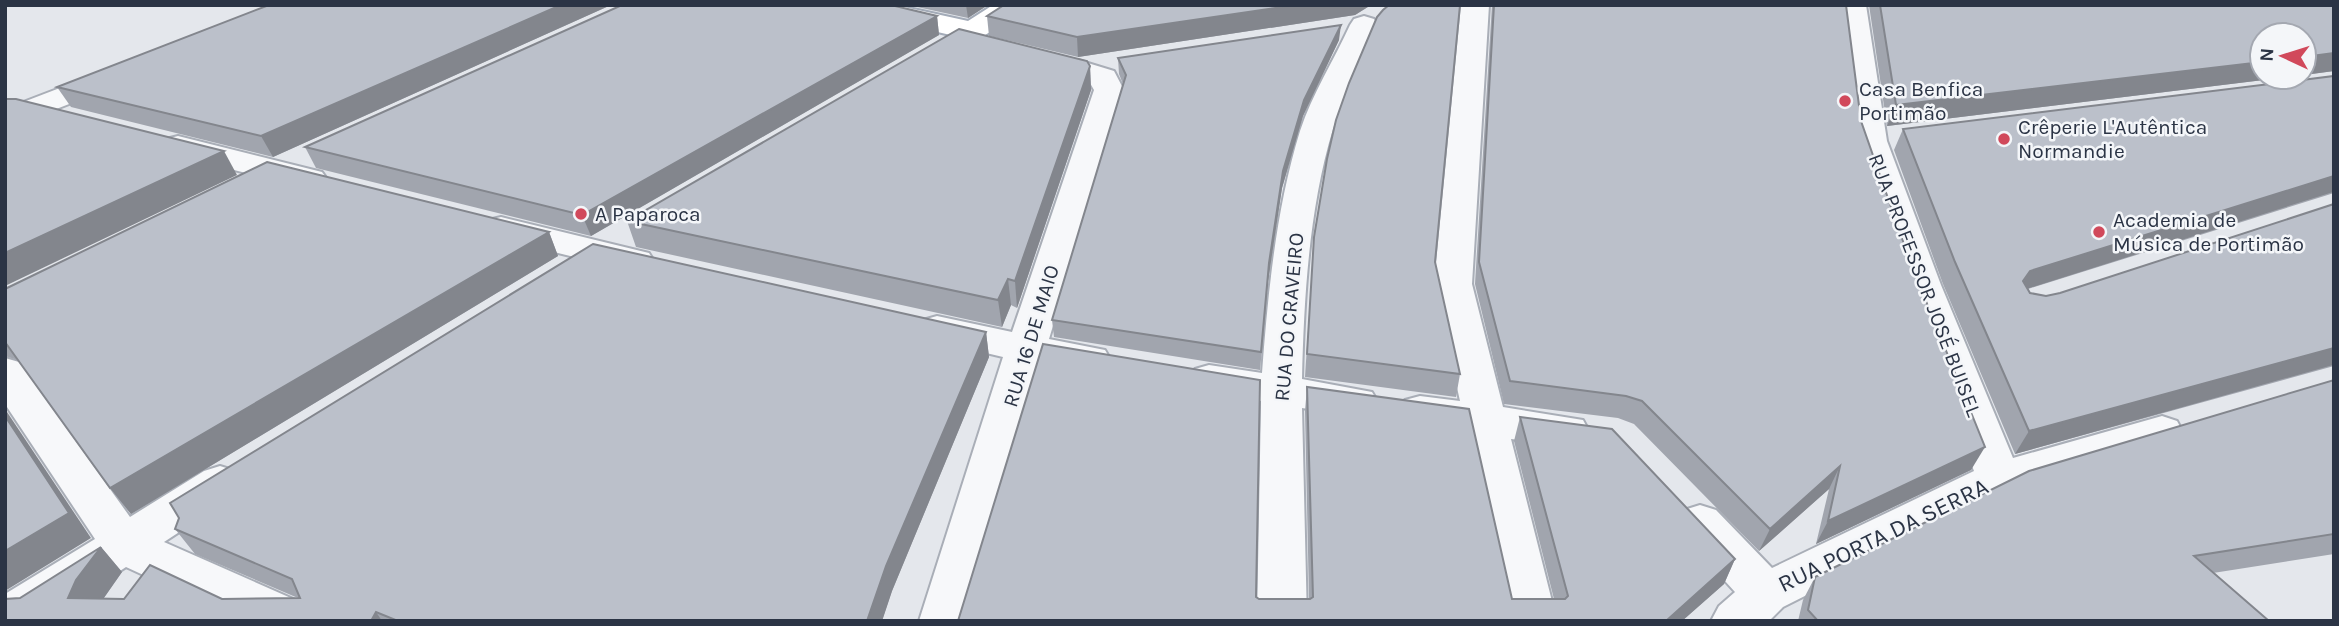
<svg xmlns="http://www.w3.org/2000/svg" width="2339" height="626" font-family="Karla,sans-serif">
<rect width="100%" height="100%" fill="#e4e7ec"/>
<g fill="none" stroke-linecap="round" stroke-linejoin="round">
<g stroke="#a9aeb7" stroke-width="4">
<g id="minor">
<path d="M1461,5H1489L1472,284L1503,407L1583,420L1589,431L1583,442L1568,446L1511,439L1557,621H1507L1466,432L1405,422L1399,411L1405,400L1420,396L1460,401L1434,284Z"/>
<path d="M1838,5H1866L1887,141L1941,285L2013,458L2162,416L2177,421L2183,432L2177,443L2013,491L1783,607L1769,621H1711L1719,606L1735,592L1684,536L1677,523L1684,510L1700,505L1716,510L1772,568L1974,471L1903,285L1855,141Z"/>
<path d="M1364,16L1374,19L1378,25C1363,59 1344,93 1333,129C1309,208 1304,297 1302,379L1372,392L1378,402L1372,412L1357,417L1302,408L1307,621H1257L1261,401L1195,389L1189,379L1195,369L1209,365L1262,373C1268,292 1276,209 1300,131C1312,94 1334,60 1350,25L1354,19Z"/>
<path d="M1078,60L1114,71L1124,90L1049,339L1105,350L1111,360L1105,370L1091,374L1041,365L969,621H919L1003,357L923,338L917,329L923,320L937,316L1012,332L1094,90L1090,83L1067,75L1063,69L1067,63Z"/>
<path d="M112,68L123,71L127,77L123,83L5,129V109Z"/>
<path d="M178,136L322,172L327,179L322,186L310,189L166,153L162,146L166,139Z"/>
<path d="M501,217L649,253L654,261L649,269L636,272L488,236L483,228L488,220Z"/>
<path d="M5,358L19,362L130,517L204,471L220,466L236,471L242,483L236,495L164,542L309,606L317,621H243L126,567L44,621H5V594L95,539L5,404Z"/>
</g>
</g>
<g stroke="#a3abb8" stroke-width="4">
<path id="major" d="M843,5H895L968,21L993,5H1027L1023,11L982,37L972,40L847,11Z"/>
</g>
<use href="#minor" fill="#f7f8fa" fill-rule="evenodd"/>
<use href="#major" fill="#fff" fill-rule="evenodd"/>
</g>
<g fill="#a1a5ae">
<path d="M269,5H611L273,157L71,107L57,87Z"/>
<path d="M908,5H988L968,18Z"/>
<path d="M1004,5H1371L1355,15L1078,57L989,36L987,16Z"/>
<path d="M1492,5H1846L1861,121L1971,470L1816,544L1829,489L1759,551L1634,424L1618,418L1504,404L1475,284Z"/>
<path d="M1869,5H2334V71L2304,75V35L2262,77H2288L1887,126Z"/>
<path d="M937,16L939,35L591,236L316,168L305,147Z"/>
<path d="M1339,40L1303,116L1282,188L1268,281L1260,370L1054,337L1052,320L1123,84L1119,74L1118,58Z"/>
<path d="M1090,66L1091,90L1017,308L1011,305L1002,327L636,247L627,221Z"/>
<path d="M2334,76V193L2028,289L2030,293L2046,296L2060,293L2334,204V366L2015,454L1943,284L1894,150L1903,129Z"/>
<path d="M549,232L558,256L131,514L110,488L18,360L5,356V289Z"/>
<path d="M1314,237L1435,262L1460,374L1456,397L1305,377Z"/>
<path d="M986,332L989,357L892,591L882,621H5L20,598L101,547L122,572L103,599L298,598L195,554L175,529Z"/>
<path d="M2334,380V554L2213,573L2269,621H1798L1803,600L1815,577Z"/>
<path d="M1307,387L1512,599H1554L1514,441L1520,417L1735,559L1724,584L1682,621H958L1256,597L1259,599H1309L1305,411Z"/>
</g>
<g fill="#83868d">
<path d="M561,5H611L273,157L261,136Z"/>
<path d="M966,5H988L968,18Z"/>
<path d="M1296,5H1371L1355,15L1078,57L1077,37Z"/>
<path d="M937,16L939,35L591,236L582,215Z"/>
<path d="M1341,25L1339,40L1303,116L1282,188L1268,281L1260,370L1269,263L1283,171L1304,100Z"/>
<path d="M2334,53V71L2304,75V57Z"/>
<path d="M2262,62V77H2288L1887,126L1896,105Z"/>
<path d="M1090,66L1091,90L1017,308L1015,281Z"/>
<path d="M224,151L237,175L5,286V253Z"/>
<path d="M2334,176L2333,192L2017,292L2030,271Z"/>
<path d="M549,232L558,256L131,514L110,488Z"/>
<path d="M1008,279L1011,305L1002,327L998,300Z"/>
<path d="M986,332L989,357L892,591L882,621H867L886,566Z"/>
<path d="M2334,348L2333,365L2015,454L2029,431Z"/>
<path d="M5,409L91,538L5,591Z"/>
<path d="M1985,447L1971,470L1816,544L1828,521Z"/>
<path d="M1840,466L1829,489L1759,551L1770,529Z"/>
<path d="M101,547L122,572L99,605L68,598L76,580Z"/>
<path d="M1735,559L1724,584L1682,621H1666Z"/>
<path d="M376,612L382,621H371Z"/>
</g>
<g fill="#bbc0ca" stroke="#83868d" stroke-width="2">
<path d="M269,5H561L261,136L57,87Z"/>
<path d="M622,5H891L937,16L582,215L305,147Z"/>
<path d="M1004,5H1296L1077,37L987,16Z"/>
<path d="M1389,5H1460L1435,262L1460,374L1307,354L1314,237L1327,159L1336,120L1349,83L1377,17L1383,10Z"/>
<path d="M1494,5H1846L1861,121L1911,264L1985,447L1828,521L1840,466L1770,529L1642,401L1626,396L1510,381L1479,262Z"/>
<path d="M1880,5H2334V53L2304,57V35H2262V62L1896,105Z"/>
<path d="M1341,25L1304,100L1283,171L1269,263L1261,352L1052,320L1126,75L1118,58Z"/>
<path d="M959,29L1087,61L1090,66L1015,281L1008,279L998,300L627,221Z"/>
<path d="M2334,76V176L2030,271L2023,281L2030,293L2046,296L2060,293L2334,204V348L2029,431L1955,262L1903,129Z"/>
<path d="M5,99H16L224,151L5,253Z"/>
<path d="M267,162L549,232L110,488L5,342V289Z"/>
<path d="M593,244L986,332L886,566L867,621H398L376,612L371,621H5V599L20,598L101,547L76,580L68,598L124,599L150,565L222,599L300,598L292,579L175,529L179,518L170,503Z"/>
<path d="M1043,344L1260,380L1256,597L1259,599H1310L1313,597L1307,387L1469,409L1512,599H1565L1568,596L1520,417L1612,429L1735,559L1666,621H958Z"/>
<path d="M2334,380V534L2194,556L2269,621H1818L1808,610L1815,577L2029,471Z"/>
<path d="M5,416L69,513L5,551Z"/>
</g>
<g fill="#d1495b" stroke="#f4f6f9" stroke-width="2.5">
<circle cx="1845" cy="101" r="7"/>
<circle cx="2004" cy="139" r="7"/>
<circle cx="581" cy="214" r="7"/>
<circle cx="2099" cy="232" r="7"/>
</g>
<g text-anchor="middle" stroke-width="5" stroke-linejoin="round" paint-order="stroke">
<g font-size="21" fill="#2b3445" stroke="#f4f6f9" text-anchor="start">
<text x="1859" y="96">Casa Benfica<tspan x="1859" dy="24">Portimão</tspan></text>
<text x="2018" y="134">Crêperie L'Autêntica<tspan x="2018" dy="24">Normandie</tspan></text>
<text x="595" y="221">A Paparoca</text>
<text x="2113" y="227">Academia de<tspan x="2113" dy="24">Música de Portimão</tspan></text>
</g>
<g font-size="21" fill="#2b3445" stroke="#f4f6f9">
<text transform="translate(1925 285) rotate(69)" y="7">RUA PROFESSOR JOSÉ BUISEL</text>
<text transform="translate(1289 317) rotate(-85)" y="7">RUA DO CRAVEIRO</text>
<text transform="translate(1031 336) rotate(-73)" y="7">RUA 16 DE MAIO</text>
</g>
<g font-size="24" fill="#2b3445" stroke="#f4f6f9">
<text transform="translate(1883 535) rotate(-26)" y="8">RUA PORTA DA SERRA</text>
</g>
</g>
<rect width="2339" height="626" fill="none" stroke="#2b3445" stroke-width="14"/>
<g transform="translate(2283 56) rotate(274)"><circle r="33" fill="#f4f6f9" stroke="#a4a8b1" stroke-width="2"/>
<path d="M0-5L12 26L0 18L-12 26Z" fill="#d1495b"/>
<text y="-10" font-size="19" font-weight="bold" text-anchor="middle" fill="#2b3445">N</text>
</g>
</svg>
